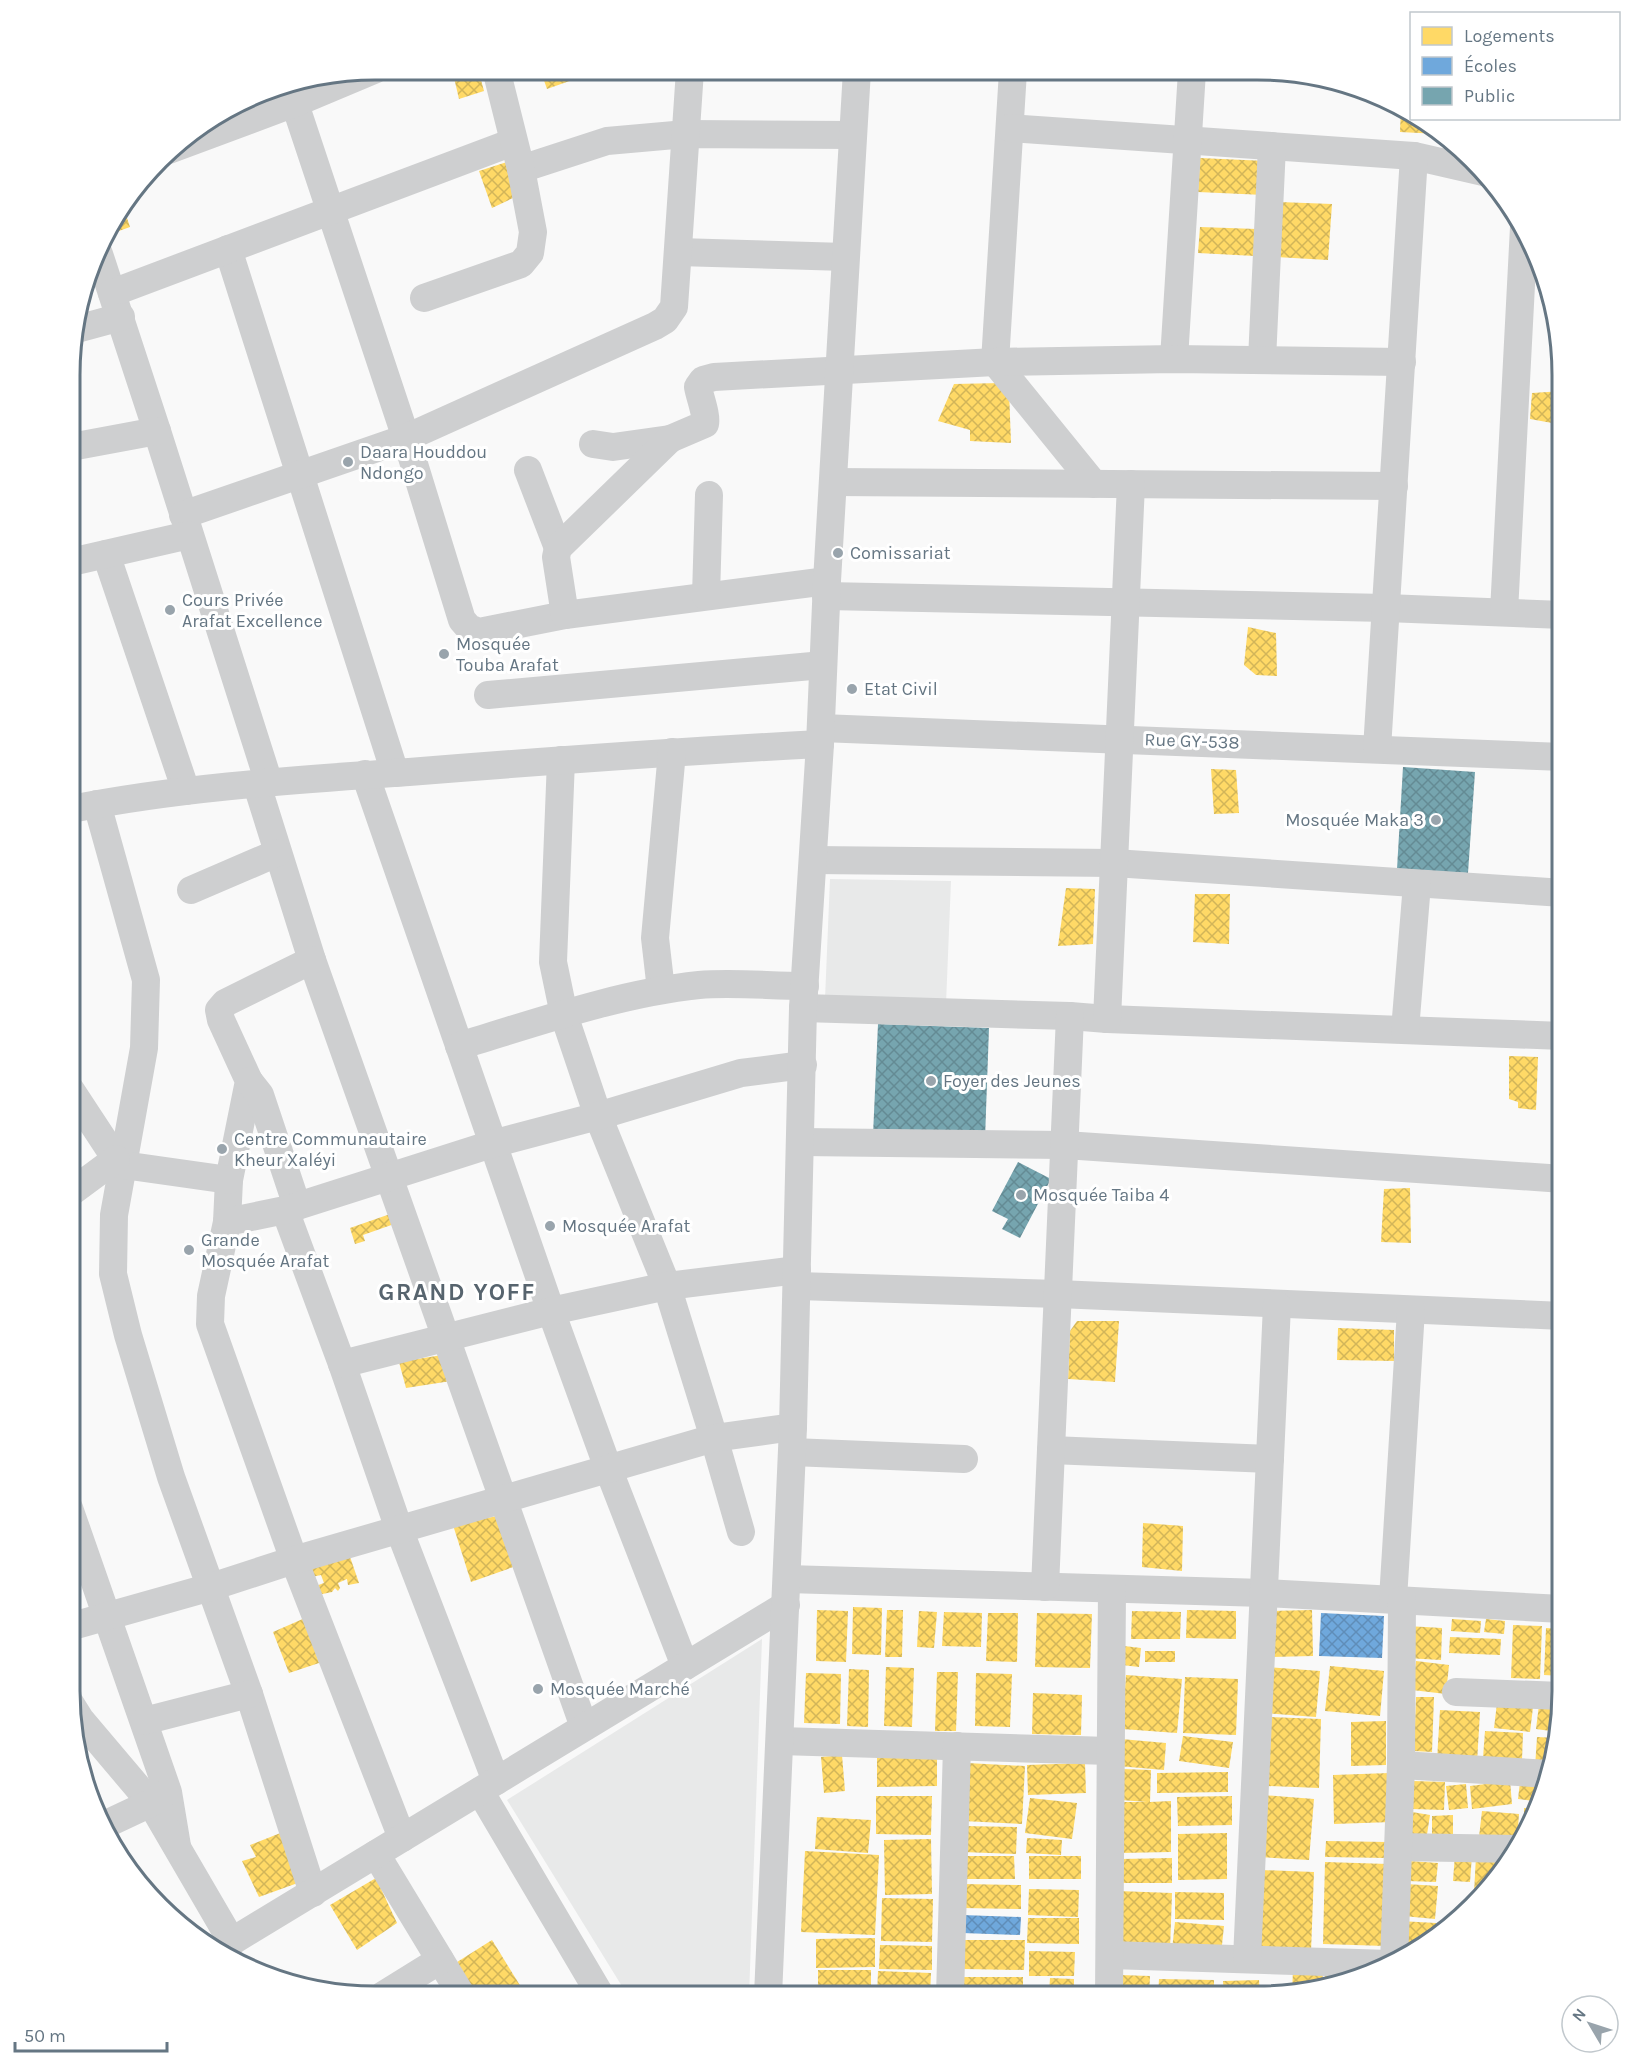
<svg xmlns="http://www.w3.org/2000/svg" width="1632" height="2066" font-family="Karla,sans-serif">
<defs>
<pattern id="homes-cross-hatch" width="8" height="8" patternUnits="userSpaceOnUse" patternTransform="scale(1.5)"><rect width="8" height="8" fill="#ffd966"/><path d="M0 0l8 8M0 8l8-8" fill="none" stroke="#d2b559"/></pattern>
<pattern id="schools-cross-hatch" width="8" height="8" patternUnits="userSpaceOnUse" patternTransform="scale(1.5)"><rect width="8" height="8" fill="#6fa8dc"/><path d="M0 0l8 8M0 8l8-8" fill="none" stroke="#5f8db8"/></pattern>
<pattern id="public-cross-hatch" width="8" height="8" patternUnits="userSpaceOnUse" patternTransform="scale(1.5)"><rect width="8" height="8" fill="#76a5af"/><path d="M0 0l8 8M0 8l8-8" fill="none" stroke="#648b94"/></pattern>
</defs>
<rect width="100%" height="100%" fill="#f9f9f9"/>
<g fill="#e8e9e9">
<path d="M830,879L951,881L946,1004L825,999Z"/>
<path d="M762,1639L749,1996H628L507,1800Z"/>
</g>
<g fill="url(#homes-cross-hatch)">
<path d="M452,69H478L484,91L459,99Z"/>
<path d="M540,69L575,70L578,78L547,89Z"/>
<path d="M1401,106L1412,112V118H1424L1428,121L1438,130V134L1400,132Z"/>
<path d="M1200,158L1266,161L1264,195L1198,192Z"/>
<path d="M507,162L515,197L492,208L479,171Z"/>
<path d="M1279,202L1332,204L1328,260L1276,257Z"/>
<path d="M123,206L130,227L105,236L110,222Z"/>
<path d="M1200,227L1257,229L1255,256L1198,253Z"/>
<path d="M1002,383L1009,391L1011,443L970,441V430L938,421L954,384Z"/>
<path d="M1563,391V425L1530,419L1532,393Z"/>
<path d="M1248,627L1276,633L1277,676L1256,675L1244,665Z"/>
<path d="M1211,769L1236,770L1239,813L1214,814Z"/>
<path d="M1066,888L1095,889L1093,944L1058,946Z"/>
<path d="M1195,894H1230L1229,944L1193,942Z"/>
<path d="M1509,1056L1538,1057L1536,1110L1518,1108V1102L1509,1099Z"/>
<path d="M1410,1188L1411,1243L1381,1242L1384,1189Z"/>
<path d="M393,1213L397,1223L363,1235L365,1241L355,1244L350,1228Z"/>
<path d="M1077,1321H1119L1115,1382L1068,1379L1070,1331Z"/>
<path d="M1338,1328L1394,1330V1361L1337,1360Z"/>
<path d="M442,1355L451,1381L406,1388L399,1362Z"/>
<path d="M502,1515L516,1566L471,1582L453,1525Z"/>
<path d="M1143,1523L1183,1526L1182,1571L1142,1567Z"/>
<path d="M348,1551L359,1583L348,1585L347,1579L338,1583L340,1588L338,1591L335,1588L332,1592L313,1596L310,1588L324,1583L321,1575L307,1578L304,1570Z"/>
<path d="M853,1607L882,1608L881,1655L852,1654Z"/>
<path d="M817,1610L848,1611L846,1662L816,1661Z"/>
<path d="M887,1610H903L902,1657H885Z"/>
<path d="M1187,1610L1236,1611V1639L1186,1638Z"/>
<path d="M1312,1610L1313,1656L1271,1657L1270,1611Z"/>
<path d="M919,1611L937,1612L934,1648L917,1647Z"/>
<path d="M1132,1611L1181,1612L1180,1639H1131Z"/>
<path d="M944,1612L982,1613L981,1647L942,1646Z"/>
<path d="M988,1613H1018L1017,1662L986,1661Z"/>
<path d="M1037,1613L1092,1614L1090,1668L1035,1667Z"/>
<path d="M305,1618L319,1663L289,1673L273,1632Z"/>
<path d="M1452,1619L1481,1621L1480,1633L1451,1631Z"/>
<path d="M1486,1619L1505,1621L1504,1634L1484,1632Z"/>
<path d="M1513,1625L1542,1626L1540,1679L1511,1678Z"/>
<path d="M1407,1626L1442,1628L1441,1660L1406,1658Z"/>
<path d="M1546,1628L1562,1629V1676L1544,1675Z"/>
<path d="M1450,1637L1501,1639L1500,1655L1449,1653Z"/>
<path d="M1124,1646L1141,1648L1139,1667L1122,1665Z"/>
<rect x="1145" y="1651" width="30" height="11"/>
<path d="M1416,1661L1449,1665L1446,1694L1412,1690Z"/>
<path d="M1330,1666L1384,1671L1380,1716L1325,1711Z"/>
<path d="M886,1667L914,1668L912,1727L884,1726Z"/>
<path d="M1267,1667L1320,1671L1316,1717L1264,1713Z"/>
<path d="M849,1669L869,1670L868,1727L847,1726Z"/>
<path d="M937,1672H958L956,1731H935Z"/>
<path d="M806,1673L841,1674L840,1724L804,1723Z"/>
<path d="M976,1673L1012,1674L1010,1727L975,1726Z"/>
<path d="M1126,1675L1182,1679L1177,1733L1122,1729Z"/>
<path d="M1185,1677L1238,1679L1236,1735L1183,1733Z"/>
<path d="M1033,1693L1082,1695L1081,1735L1032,1734Z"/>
<path d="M1498,1695L1534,1699L1530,1732L1494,1728Z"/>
<path d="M1416,1697H1434L1432,1752L1414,1751Z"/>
<path d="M1539,1705L1562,1708L1558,1732L1536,1729Z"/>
<path d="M1440,1710L1480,1712L1477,1762L1437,1760Z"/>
<path d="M1269,1717L1321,1719L1319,1788L1267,1786Z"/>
<path d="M1386,1721V1765L1351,1766V1722Z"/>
<path d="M1485,1731L1523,1733L1522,1760L1483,1758Z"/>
<path d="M1183,1736L1233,1742L1229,1768L1179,1761Z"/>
<path d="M1537,1737L1557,1738L1551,1768L1535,1767Z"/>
<path d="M1121,1739L1166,1743L1164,1770L1118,1766Z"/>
<path d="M842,1755L845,1791L824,1793L821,1757Z"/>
<path d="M937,1755V1786L877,1787V1756Z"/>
<path d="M967,1763L1025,1766L1022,1824L963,1821Z"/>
<path d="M1085,1763L1086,1793L1028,1795L1027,1765Z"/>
<path d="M1122,1769L1151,1770L1150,1802L1171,1801V1852L1120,1853V1802H1147L1121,1800Z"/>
<path d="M1228,1772V1792L1157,1793V1773Z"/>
<path d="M1390,1773L1392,1822L1334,1824L1333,1775Z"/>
<path d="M1413,1781L1445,1782L1444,1810L1412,1809Z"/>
<path d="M1510,1781L1512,1804L1472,1809L1470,1786Z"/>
<path d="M1520,1782L1548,1784L1542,1802L1518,1799Z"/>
<path d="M1466,1784L1468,1808L1449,1810L1446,1786Z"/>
<path d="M1263,1795L1314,1799L1309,1860L1258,1857Z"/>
<path d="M876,1796H932L931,1835L876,1834Z"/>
<path d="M1232,1796V1825L1178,1826L1177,1797Z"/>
<path d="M1030,1798L1077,1803L1072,1839L1025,1833Z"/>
<path d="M1524,1808H1538L1524,1840Z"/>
<path d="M1482,1811L1519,1814L1517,1840L1479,1837Z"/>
<path d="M1412,1812L1430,1815L1426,1841L1408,1838Z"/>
<path d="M1453,1815V1840H1432V1816Z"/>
<path d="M817,1817L871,1820L868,1853L815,1849Z"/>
<path d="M963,1826L1017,1827L1016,1854L962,1852Z"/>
<path d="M288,1830L306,1880L259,1897L242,1861L256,1857L250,1845Z"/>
<path d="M1227,1833V1879L1178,1880V1834Z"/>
<path d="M1027,1838L1062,1840L1061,1855L1026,1853Z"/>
<path d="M931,1839L932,1894L885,1895L884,1840Z"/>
<path d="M1326,1841L1387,1842V1858L1325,1857Z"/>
<path d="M805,1851L879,1855L875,1935L801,1932Z"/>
<path d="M1455,1854L1472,1855L1470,1882L1453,1881Z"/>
<path d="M964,1856H1014L1015,1879H964Z"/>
<rect x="1029" y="1856" width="52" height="23"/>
<path d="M1476,1856L1511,1859L1485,1893H1474Z"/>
<path d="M1172,1858V1883H1121V1859Z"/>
<path d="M1409,1861L1438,1863L1436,1882L1407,1881Z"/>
<path d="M1325,1862L1388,1864L1385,1946L1323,1944Z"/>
<path d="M1261,1870L1314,1872L1311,1952L1257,1950Z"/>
<path d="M376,1878L397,1923L357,1950L330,1905Z"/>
<path d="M963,1884L1021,1885V1909L963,1908Z"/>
<path d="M1406,1884L1438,1886L1435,1919L1403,1916Z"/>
<path d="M1029,1889L1079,1890L1078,1917L1028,1915Z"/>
<path d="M1118,1891L1172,1893L1170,1950L1116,1948Z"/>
<path d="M1175,1892L1224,1893V1920L1175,1919Z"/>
<path d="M882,1898L933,1899L932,1942L881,1941Z"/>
<path d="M1028,1918H1079V1944L1027,1943Z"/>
<path d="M1400,1921L1436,1923L1435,1937L1414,1953H1399Z"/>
<path d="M1175,1922L1224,1926L1221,1954L1172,1950Z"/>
<path d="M875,1938V1967L816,1968V1939Z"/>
<path d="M492,1940L521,1987L506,1996H473L454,1964Z"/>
<path d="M965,1940H1025L1024,1970L964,1969Z"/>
<path d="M880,1945L932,1946V1970L879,1969Z"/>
<path d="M1029,1951L1075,1952L1074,1976H1029Z"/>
<path d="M1293,1969L1323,1970L1322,1989L1292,1994Z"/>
<rect x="818" y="1970" width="53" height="26"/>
<path d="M878,1971L931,1973L930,1996H877Z"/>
<path d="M1325,1974L1350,1975V1981L1325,1989Z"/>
<path d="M1120,1975L1150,1976L1149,1996H1119Z"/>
<rect x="962" y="1977" width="61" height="19"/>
<path d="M1050,1978L1074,1979V1996L1049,1995Z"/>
<path d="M1159,1979L1214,1980V1996H1158Z"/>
<path d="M1259,1980L1260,1996H1224L1223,1981Z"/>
</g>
<g fill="url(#schools-cross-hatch)">
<path d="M1321,1613L1384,1616L1382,1658L1319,1656Z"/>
<path d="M962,1915L1021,1917L1020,1935L962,1933Z"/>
</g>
<g fill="url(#public-cross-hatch)">
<path d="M1403,767L1475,772L1468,873L1397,869Z"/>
<path d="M878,1024L989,1028L985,1139L873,1135Z"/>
<path d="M1018,1162L1051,1179L1020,1238L1002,1229L1008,1219L992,1211Z"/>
</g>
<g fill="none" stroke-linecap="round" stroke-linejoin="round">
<g stroke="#cecfd0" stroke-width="28">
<path d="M1013,71L995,362L1094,484"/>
<path d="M288,83L406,438L462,620L469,628L479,632L565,615L827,581"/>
<path d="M1010,128L1414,156L1488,173"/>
<path d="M169,150L295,103L376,69"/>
<path d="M521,169L607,141L686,134L853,135"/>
<path d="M228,249L395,773"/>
<path d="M678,252L845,257"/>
<path d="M99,254L157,431L269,783"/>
<path d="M112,293L513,142"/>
<path d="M424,298L521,264L530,253L533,232L521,169L496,69"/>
<path d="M73,330L121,317"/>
<path d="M1174,359L1192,71"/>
<path d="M1262,360L1272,146"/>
<path d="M593,444L613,447L670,439"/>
<path d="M71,447L157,431"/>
<path d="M528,470L558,548"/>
<path d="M833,482L1394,486"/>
<path d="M183,515L406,438L655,326L665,320L674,307L690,70"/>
<path d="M106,554L186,791"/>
<path d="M71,562L189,535"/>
<path d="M706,596L709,495"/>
<path d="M826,596L1386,608L1563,615"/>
<path d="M1504,612L1524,227"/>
<path d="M565,615L556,557L558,548L670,439L705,424C707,415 700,398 698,387L703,380L714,377L995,362L1174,359L1402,362"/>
<path d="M488,695L823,665"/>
<path d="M821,728L1563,757"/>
<path d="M1377,749L1414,156"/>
<path d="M561,760L553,962L564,1015L598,1116L667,1286L714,1438L741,1532"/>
<path d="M365,774L551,1311L608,1468L685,1666"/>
<path d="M257,785L312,960L584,1727"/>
<path d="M97,804L146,980L144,1048L114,1215L113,1274L128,1335L171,1477L249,1694L313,1893"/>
<path d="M71,809C182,787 296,780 409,772C546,761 683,751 820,744"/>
<path d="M813,860L1114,863L1563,893"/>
<path d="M191,890L277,853"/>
<path d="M312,960L225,1003L219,1010L221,1020L249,1081L229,1180L227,1222L211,1296L210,1324L294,1560L402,1838"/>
<path d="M661,990L655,938L672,752"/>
<path d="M803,1008L1070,1016L1107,1019L1563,1036"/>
<path d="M1107,1019L1131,484"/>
<path d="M1405,1030L1417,884"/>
<path d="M459,1046C535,1023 620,993 699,985C733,982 770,986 805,986"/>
<path d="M249,1081L260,1095L297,1206"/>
<path d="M70,1089L116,1159L123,1165L229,1180"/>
<path d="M801,1142L1065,1145L1563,1179"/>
<path d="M70,1193L116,1159"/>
<path d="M285,1210L342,1364L399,1529L496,1781"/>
<path d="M227,1222L285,1210L492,1144L598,1116L741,1073L803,1065"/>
<path d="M797,1286L1058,1294L1563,1316"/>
<path d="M342,1364L551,1311L667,1286L797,1270"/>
<path d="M1051,1450L1270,1459"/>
<path d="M792,1452L964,1459"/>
<path d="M69,1508L168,1792L177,1846"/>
<path d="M787,1579L1264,1593L1562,1609"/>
<path d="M1045,1587L1070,1016"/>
<path d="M1393,1599L1411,1310"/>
<path d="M69,1627L211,1587L294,1560L714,1438L793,1427"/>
<path d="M1456,1692L1562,1696"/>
<path d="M70,1703L80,1719L151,1803L232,1942"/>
<path d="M144,1721L249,1694"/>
<path d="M780,1741L1110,1751"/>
<path d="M1401,1765L1550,1774"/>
<path d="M480,1791L601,1996"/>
<path d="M102,1826L151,1803L167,1792"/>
<path d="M1398,1847L1518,1849"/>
<path d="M376,1854L462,1996"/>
<path d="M216,1951L786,1605"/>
<path d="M1110,1955L1390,1964"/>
<path d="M1247,1959L1277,1305"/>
<path d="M1394,1963L1401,1765L1402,1600"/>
<path d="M382,1996L440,1960"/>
<path d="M768,1996L793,1427L803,1008L820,744L827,581L857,70"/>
<path d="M950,1996L957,1746"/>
<path d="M1109,1996L1112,1589"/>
</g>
</g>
<g fill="#99a4ac" stroke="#fff" stroke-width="2">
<circle cx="348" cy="462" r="6"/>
<circle cx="838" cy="553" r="6"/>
<circle cx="170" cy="610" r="6"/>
<circle cx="444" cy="654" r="6"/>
<circle cx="852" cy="689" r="6"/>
<circle cx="1436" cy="820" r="6"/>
<circle cx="931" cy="1081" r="6"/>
<circle cx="222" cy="1149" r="6"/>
<circle cx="1021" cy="1195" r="6"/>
<circle cx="550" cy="1226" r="6"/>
<circle cx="189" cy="1250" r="6"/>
<circle cx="538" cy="1689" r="6"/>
</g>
<g text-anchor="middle" stroke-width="6" stroke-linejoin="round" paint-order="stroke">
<g font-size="18" fill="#657683" stroke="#fff" text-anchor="start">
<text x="360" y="458">Daara Houddou<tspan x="360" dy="21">Ndongo</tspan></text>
<text x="850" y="559">Comissariat</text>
<text x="182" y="606">Cours Privée<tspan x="182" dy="21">Arafat Excellence</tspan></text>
<text x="456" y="650">Mosquée<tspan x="456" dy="21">Touba Arafat</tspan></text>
<text x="864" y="695">Etat Civil</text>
<text x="1424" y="826" text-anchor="end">Mosquée Maka 3</text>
<text x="943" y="1087">Foyer des Jeunes</text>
<text x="234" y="1145">Centre Communautaire<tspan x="234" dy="21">Kheur Xaléyi</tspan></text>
<text x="1033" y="1201">Mosquée Taiba 4</text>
<text x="562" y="1232">Mosquée Arafat</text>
<text x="201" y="1246">Grande<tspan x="201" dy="21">Mosquée Arafat</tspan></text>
<text x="550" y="1695">Mosquée Marché</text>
</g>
<g font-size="18" fill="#657683" stroke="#fff">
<text transform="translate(1192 741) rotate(2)" y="6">Rue GY-538</text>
</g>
<g font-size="24" font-weight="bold" letter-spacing="1.5" fill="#57646e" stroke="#fff">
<text x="457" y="1300">GRAND YOFF</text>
</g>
</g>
<path d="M0 0H1632V2066H0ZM375 80H1257A295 295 0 0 1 1552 375V1691A295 295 0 0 1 1257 1986H375A295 295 0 0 1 80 1691V375A295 295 0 0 1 375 80Z" fill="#fff" fill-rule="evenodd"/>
<path fill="none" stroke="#657683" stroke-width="3" d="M375 80H1257A295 295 0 0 1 1552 375V1691A295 295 0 0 1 1257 1986H375A295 295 0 0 1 80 1691V375A295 295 0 0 1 375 80Z"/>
<rect x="1410" y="12" width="210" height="108" fill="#ffffff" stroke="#c1c8cd" stroke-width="1.5"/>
<rect x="1422" y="27" width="30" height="18" fill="#ffd966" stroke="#c1c8cd" stroke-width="1.5"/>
<text x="1464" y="42" font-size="18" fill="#657683">Logements</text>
<rect x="1422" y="57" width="30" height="18" fill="#6fa8dc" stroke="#c1c8cd" stroke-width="1.5"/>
<text x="1464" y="72" font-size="18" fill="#657683">Écoles</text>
<rect x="1422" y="87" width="30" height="18" fill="#76a5af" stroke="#c1c8cd" stroke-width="1.5"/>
<text x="1464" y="102" font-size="18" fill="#657683">Public</text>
<g transform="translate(1590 2024) rotate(309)"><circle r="28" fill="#ffffff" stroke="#c1c8cd" stroke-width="1.5"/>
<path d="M0-4.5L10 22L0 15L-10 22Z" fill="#99a4ac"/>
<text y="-9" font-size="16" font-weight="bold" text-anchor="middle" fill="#657683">N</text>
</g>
<path d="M15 2042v9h152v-9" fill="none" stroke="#657683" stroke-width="3"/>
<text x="24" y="2042" font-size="18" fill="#657683" stroke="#ffffff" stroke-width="4.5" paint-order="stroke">50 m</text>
</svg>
